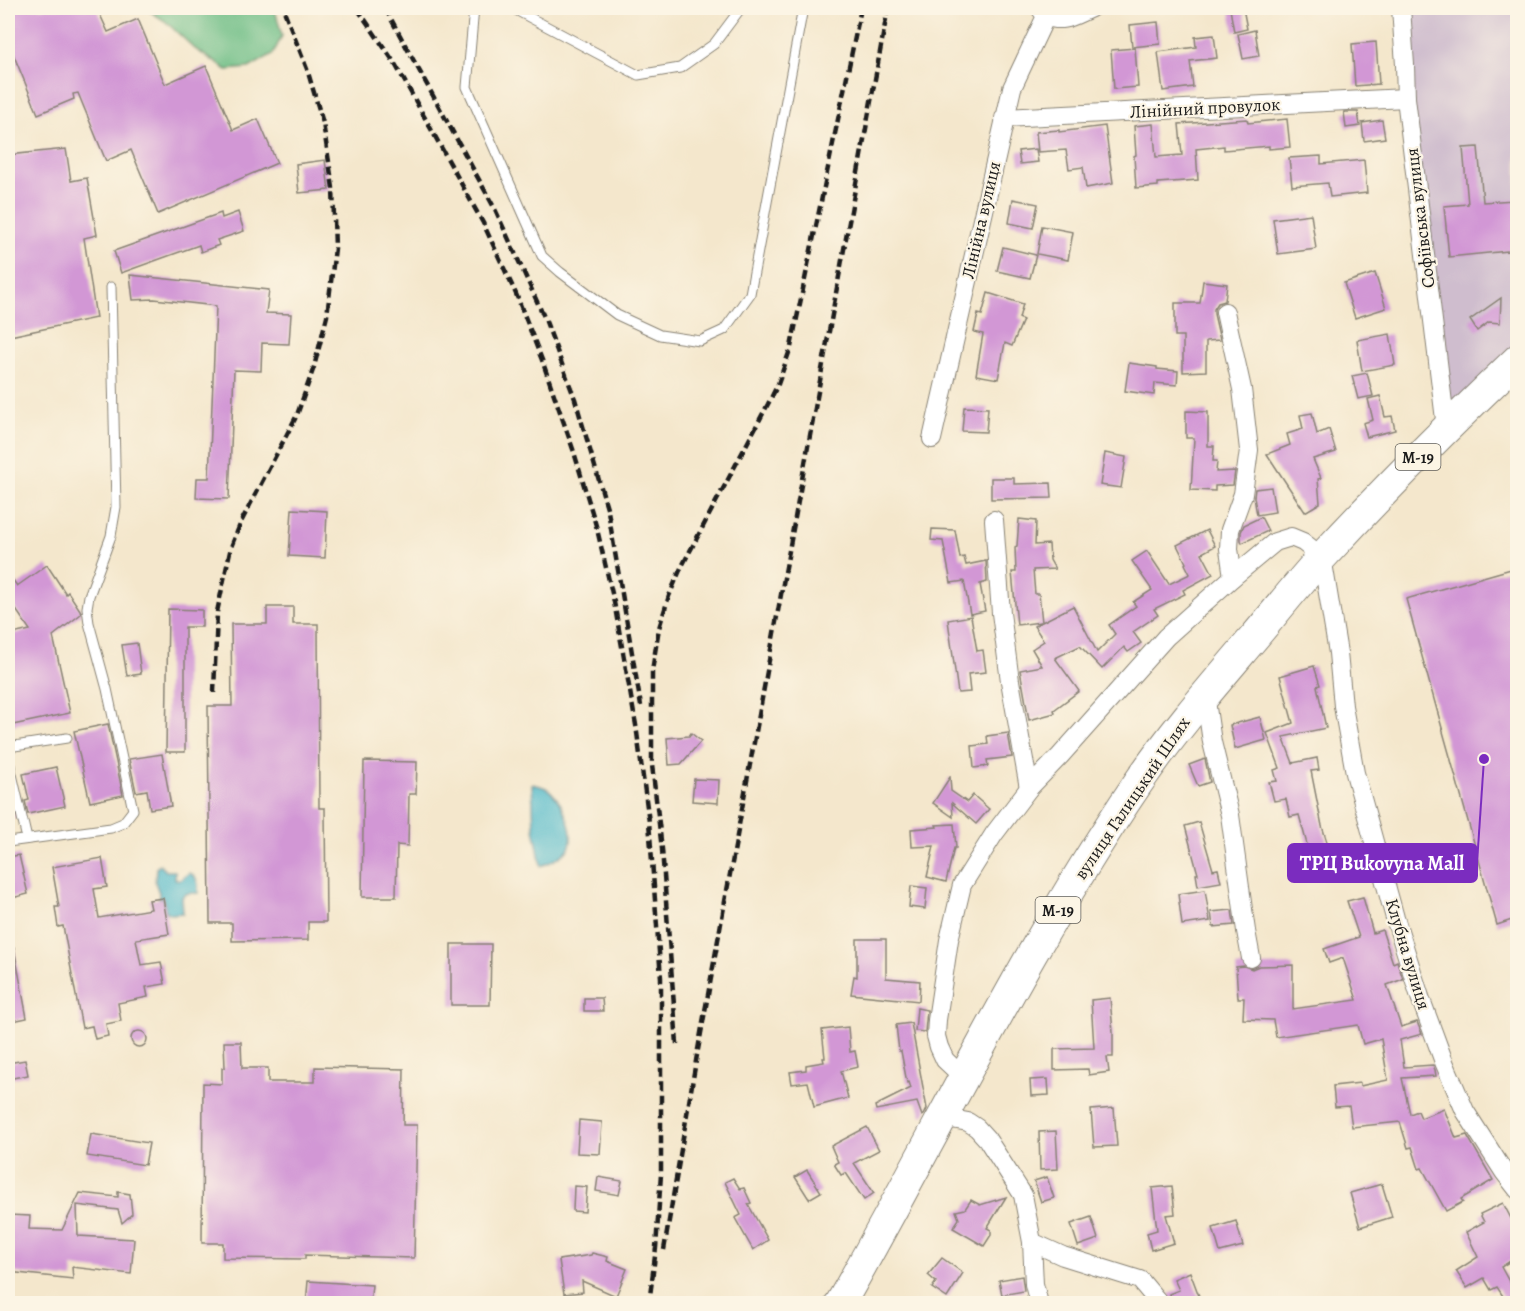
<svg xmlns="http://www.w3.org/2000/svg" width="1525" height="1311" font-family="Alegreya,serif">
<rect width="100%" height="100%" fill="#fcf5e5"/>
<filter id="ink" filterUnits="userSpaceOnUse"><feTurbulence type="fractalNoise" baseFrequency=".0167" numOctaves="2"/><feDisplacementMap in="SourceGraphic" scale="12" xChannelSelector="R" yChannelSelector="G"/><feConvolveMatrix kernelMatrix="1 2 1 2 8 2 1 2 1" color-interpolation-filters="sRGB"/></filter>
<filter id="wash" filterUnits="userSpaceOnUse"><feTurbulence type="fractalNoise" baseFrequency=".008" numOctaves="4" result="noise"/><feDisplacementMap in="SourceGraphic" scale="24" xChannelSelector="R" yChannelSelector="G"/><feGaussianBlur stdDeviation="1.35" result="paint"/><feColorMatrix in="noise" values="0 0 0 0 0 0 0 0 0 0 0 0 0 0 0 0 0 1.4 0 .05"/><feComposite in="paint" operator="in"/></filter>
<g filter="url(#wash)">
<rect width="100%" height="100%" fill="#f4e7cc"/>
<path fill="#cfbdce" d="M1398,8H1517V364L1444,436Z"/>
<path fill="#72bf88" stroke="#476e52" stroke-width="1.5" d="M145,8H274L277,17L282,36L273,54L249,68L227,70L195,49L165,21Z"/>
<g fill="#4cb7c9" stroke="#346a72" stroke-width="1.5">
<path d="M532,784C536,785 542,786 546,788C560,796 577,832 569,848C564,856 550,863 541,866L534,828Z"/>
<path d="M160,865L166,871H175V879L180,880L189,873C198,876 199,884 198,893C192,894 187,891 182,897L183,913L170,914L166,912L163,898H159V893L155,882L156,868Z"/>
</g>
<g id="blocks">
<g fill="#d297d5">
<path d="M8,8H97L108,32L138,19L165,84L206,66L233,130L258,119L277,163L158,214L131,150L106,161L78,93L73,94L74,99L38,114L12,51L8,53Z"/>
<path d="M1243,8L1247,29L1234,32L1230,9Z"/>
<path d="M1158,22L1160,44L1132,47L1130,25Z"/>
<path d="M1255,30L1259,56L1243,59L1238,34Z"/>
<path d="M1214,35L1217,58L1190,61L1193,87L1163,91L1158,52L1196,47L1195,37Z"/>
<path d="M1376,42L1379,84L1355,86L1352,44Z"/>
<path d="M1135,48L1138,87L1114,89L1111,50Z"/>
<path d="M1344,112H1358L1360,126L1346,128Z"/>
<path d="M1247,119L1248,123L1287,119L1290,147L1269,149V146L1224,150V146L1196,149L1198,180L1158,183V186L1136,188L1134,156L1136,155L1134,126L1153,124L1156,157L1182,155L1179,124Z"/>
<path d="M1382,120L1385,138L1364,141L1362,123Z"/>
<path d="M1105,126L1113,183L1086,188L1083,167L1069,169L1066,150L1038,152L1036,132L1059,130V132Z"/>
<path d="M1478,147L1483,202L1515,200L1518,231V250L1449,257L1444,206L1468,204L1463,148Z"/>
<path d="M66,149L71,181L87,178L97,235L84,238L96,318L10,336L8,324V155Z"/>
<path d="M1036,149L1038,162L1020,164L1018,151Z"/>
<path d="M1321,156V164L1364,160L1367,193L1330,197L1328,183L1292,186L1289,158Z"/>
<path d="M325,160L329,190L299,193L296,164Z"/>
<path d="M1013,199L1038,204L1033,228L1009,223Z"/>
<path d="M238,212L244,231L217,240L219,245L201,252L199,245L121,273L114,251L221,213L222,218Z"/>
<path d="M1311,214L1316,249L1278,254L1273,219Z"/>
<path d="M1042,226L1073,232L1068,260L1037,254Z"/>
<path d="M1003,247L1036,255L1030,278L997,271Z"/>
<path d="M1375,273L1386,308L1355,318L1344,283Z"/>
<path d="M130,275L269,290L266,313L291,314L289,344L262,343L261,371L234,370L229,499L196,498L197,478H209L216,306L154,299L133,300Z"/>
<path d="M1203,281L1227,284L1225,301L1218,303L1214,309V314L1220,340L1206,341V371L1183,372V336H1175V303H1200Z"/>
<path d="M988,293L1023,304L1019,318L1023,320L1012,346L1005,343L998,379L976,375L983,334L974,332L978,314L982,315Z"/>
<path d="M1501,298L1500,323L1489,322L1477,331L1470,320Z"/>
<path d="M1390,334L1395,365L1362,371L1357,340Z"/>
<path d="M1129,363L1157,367V369L1178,371L1177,385L1155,383L1154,395L1125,391Z"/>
<path d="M1367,373L1373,396L1358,399L1352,376Z"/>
<path d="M1380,396L1385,417L1392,416L1395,430L1367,437L1363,423L1373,420L1368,399Z"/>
<path d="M964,407L988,408L986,432L962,431Z"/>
<path d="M1186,411L1208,412V446H1214L1213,461H1217L1216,472L1235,471L1233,485L1215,486V491L1191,490L1194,438H1186Z"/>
<path d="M1312,413L1317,434L1329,429L1336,452L1313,459L1321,478L1318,479L1320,503L1305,512L1267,454L1290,445L1287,434L1303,429L1300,415Z"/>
<path d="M1105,453L1126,457L1121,488L1100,485Z"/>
<path d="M991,478H1014V484L1051,483L1052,498L991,499Z"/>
<path d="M1271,487L1275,512L1257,515L1254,497L1255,489Z"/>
<path d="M292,509L327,511L325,558L289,556Z"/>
<path d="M1261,517L1268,531L1242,543L1241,540V532L1244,525Z"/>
<path d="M1019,519L1036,521L1035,545L1049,544L1050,560L1055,569L1033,570L1035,594H1039L1042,622L1073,606L1097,652L1115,634L1109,625L1136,606L1133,602L1152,590L1132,561L1147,551L1169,584L1190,574L1185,564L1186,563L1177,545L1207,530L1215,546L1202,553L1213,574L1183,590L1185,594L1154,609L1158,615L1133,632L1141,643L1128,652L1124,647L1102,669L1080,646L1055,658L1079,691L1054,710L1055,713L1029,720L1020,670L1042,666L1032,649L1044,641L1034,626L1041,622L1017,625L1012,572H1016L1015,547L1017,546Z"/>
<path d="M932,529L955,530L960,558L964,557L966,565L986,561L987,582L980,584L985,611L970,614L964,581L951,583L943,541L931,540Z"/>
<path d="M47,565L66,594L68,592L80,610L81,614L53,636L70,713L8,726V635L30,630L8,598V573L17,586Z"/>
<path d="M1518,567V918L1497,925L1406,599Z"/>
<path d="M267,607H293V624H318L319,808H325L326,922H308V940L232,941V923H210L208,706H232L231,624H267Z"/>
<path d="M168,609L202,610V627H185V752H166Z"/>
<path d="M971,616L977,651L983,650L986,672L968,674L970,692L958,693L948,620Z"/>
<path d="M137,643L141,674L127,676L122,645Z"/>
<path d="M1314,666L1320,685L1317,686L1326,728L1283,737L1293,763L1317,758L1319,770L1311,771L1322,826L1331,855L1364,846L1370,869L1355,873L1353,867L1319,877L1311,848H1308L1299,815L1290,817L1286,799L1274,801L1269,782L1277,781L1274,770L1280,768L1267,733L1293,723L1280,676Z"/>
<path d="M1260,717L1266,740L1235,749L1230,725Z"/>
<path d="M108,724L123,795L90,802L74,731Z"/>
<path d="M691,733L701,741L681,764L669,765L667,738L689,736Z"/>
<path d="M1008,733L1012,757L987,760L988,766L974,768L972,746L988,744L987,736Z"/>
<path d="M162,754L171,806L150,809L147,790L136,792L129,759Z"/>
<path d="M1205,759L1210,782L1198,786L1189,765Z"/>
<path d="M364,761L417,762L416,794H409L408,846L397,845L396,897H362Z"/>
<path d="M56,767L65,806L28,814L25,801L29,800L23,774Z"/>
<path d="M950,777L951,791L967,802L973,795L989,809L976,824L952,803L953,817L933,803Z"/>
<path d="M694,779L719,780L718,803L692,801Z"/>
<path d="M12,804L15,817L8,819V805Z"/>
<path d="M1199,822L1213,870L1218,869L1221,882L1198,886L1196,874H1198L1185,826Z"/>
<path d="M954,824L956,848H954L946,882L927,877L934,846L912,847L911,829L937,827L936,825Z"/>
<path d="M19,855L28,894L8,899V857Z"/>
<path d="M102,858L107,887L94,889L99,918L151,909L149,900L163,898L169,934L136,939L141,965L161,962L165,984L146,987L148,997L118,1003L121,1021L106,1024L108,1036L95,1039L92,1026L82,1028L63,926L58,927L55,907H59L52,867Z"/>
<path d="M911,886L927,888L925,909L909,907Z"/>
<path d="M1205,890L1210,921L1182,925L1178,894Z"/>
<path d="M1363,897L1373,933L1382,930L1393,963L1397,961L1403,979L1387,985L1401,1027L1417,1022L1422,1034L1400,1040L1404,1067L1433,1065L1435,1070L1436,1076L1402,1078L1410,1114L1418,1111L1421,1118L1444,1109L1456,1138L1467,1135L1493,1180L1461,1199L1463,1202L1446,1211L1422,1168L1419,1169L1412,1147L1408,1148L1400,1122L1352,1127L1349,1106L1335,1107L1333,1086L1360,1083V1086L1388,1080L1381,1039L1363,1044L1358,1025L1276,1037L1273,1020L1243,1019L1244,998H1238L1236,967L1244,966L1252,969L1259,966L1293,965V1009L1357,1000L1343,958L1329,963L1324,949L1359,937L1347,901Z"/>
<path d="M1232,910L1234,925L1213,927L1211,912Z"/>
<path d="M857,939H886V978L920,981L919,1001L851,994L854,976L857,977Z"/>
<path d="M451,944H491L490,1005H451Z"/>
<path d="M14,948L27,1018L8,1022V949Z"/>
<path d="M584,998H602L603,1011H584Z"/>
<path d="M1110,998L1113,1032V1057H1107L1109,1072L1089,1075L1088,1069L1054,1070V1049L1094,1048L1091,1000Z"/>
<path d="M917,1008L927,1010L925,1032L915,1031Z"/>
<path d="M911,1023L927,1109L924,1115L922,1116L917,1102L876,1110L875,1106L911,1088L909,1082L907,1083L901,1051H899L896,1025Z"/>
<path d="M848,1027L850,1052L855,1051L858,1067L841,1071L848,1098L814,1107L808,1082L792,1084L790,1072L806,1070V1065L824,1062L823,1058H825L822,1030Z"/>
<circle cx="139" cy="1039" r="8"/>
<path d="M224,1042H241L242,1068H268V1082H315V1067L404,1069L403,1125H417L414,1258L305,1255V1259L223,1258V1243H202L203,1083L222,1084V1068H225Z"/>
<path d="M25,1060L28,1075L8,1079V1063Z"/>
<path d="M1048,1079L1049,1095L1031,1096L1030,1080Z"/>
<path d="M1114,1108L1117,1146L1094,1147L1091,1110Z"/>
<path d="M579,1120L602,1122L600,1154L577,1153Z"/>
<path d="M867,1127L879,1150L854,1163L874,1193L864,1200L846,1173L841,1175L834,1164L838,1162L831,1146Z"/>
<path d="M1056,1131L1058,1169L1040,1170L1039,1132Z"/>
<path d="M91,1134L149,1143L145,1165L87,1156Z"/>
<path d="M807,1170L821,1192L809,1199L795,1177Z"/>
<path d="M598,1177L622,1181L619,1195L596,1191Z"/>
<path d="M1047,1177L1054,1198L1041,1202L1034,1181Z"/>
<path d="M733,1178L740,1189L744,1188L751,1203L748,1204L768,1240L753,1250L735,1218L741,1215L725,1182Z"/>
<path d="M1382,1184L1392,1217L1360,1227L1350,1193Z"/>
<path d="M574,1186L587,1187L585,1212L573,1211Z"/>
<path d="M1172,1186L1175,1214L1166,1215L1174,1243L1151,1250L1147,1233L1157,1230L1152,1188Z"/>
<path d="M118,1192L130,1194L132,1214L122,1223L118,1210L77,1205L78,1236L134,1239L131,1274L72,1267L73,1279L8,1272V1215L30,1216L29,1229L62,1230L80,1193L118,1197Z"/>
<path d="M1006,1197L987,1228L991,1230V1235L984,1246L953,1228L959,1219L956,1211L965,1209L971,1200L980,1205Z"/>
<path d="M1503,1203L1518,1232V1256L1501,1267L1518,1298V1304H1508L1497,1287L1491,1290L1484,1278L1467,1288L1456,1271L1478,1257L1466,1232L1484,1222L1480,1214Z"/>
<path d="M1091,1217L1098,1239L1078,1246L1071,1224Z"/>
<path d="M1236,1221L1243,1246L1220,1252L1213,1228Z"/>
<path d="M592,1253L608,1257L607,1261L627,1269L616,1296L582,1281L583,1292L564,1294L559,1260L591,1255Z"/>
<path d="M942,1258L963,1273L947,1298L932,1288L936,1282L928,1275Z"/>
<path d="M1190,1272L1202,1304H1173L1169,1294L1179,1290L1174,1279Z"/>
<path d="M1022,1276L1024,1291L1002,1295L999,1280Z"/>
<path d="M308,1281L372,1285L370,1304H306Z"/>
</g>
</g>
</g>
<g filter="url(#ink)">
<use href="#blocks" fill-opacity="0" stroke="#888274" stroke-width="1.5"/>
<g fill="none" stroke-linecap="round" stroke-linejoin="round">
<g stroke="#888274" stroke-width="11">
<g id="service">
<path d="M474,8L467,87L542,256L560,272L617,315L660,335L700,341L724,330L750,294L803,8"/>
<path d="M512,8L638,75L680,68L714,44L741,8"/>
<path d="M8,747L67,738"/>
<path d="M8,757L27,839"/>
<path d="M8,842L111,828L123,823L133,810L107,689L89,623L87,608L89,596L111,536L116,507L111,287"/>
</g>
</g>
<g stroke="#888274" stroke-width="20">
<g id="minor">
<path d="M1401,8L1405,65L1406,98L1446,428"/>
<path d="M1046,16C1064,24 1074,15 1091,8"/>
<path d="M1004,118L1406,98"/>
<path d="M1225,312L1242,389L1249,450L1243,494L1230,530L1229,549L1233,577"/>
<path d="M932,439L1012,88L1046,16L1040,8"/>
<path d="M994,520L1001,613L1010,681L1029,788"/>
<path d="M1205,694L1212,742L1230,815L1246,931L1251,958"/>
<path d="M963,1077L945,1060L939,1047L936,1036L937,1020L949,940L962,885L994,834L1029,788L1060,756L1166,637L1233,577L1275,542L1291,537L1303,542L1322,557L1338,653L1343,706L1355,773L1395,918L1420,997L1444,1062L1465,1111L1504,1172L1518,1190"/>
<path d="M941,1117L968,1122L977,1128L987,1139L1023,1195L1032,1242L1034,1284L1039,1304"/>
<path d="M1032,1242L1063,1256L1140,1280L1160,1304"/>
</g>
</g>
<g stroke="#888274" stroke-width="32">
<path id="trunk" d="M840,1304C939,1130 1025,949 1138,783C1172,733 1212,687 1251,641C1275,613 1298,583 1323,556C1386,488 1451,423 1518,359"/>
</g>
<use href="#service" stroke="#fff" stroke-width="9"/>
<use href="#minor" stroke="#fff" stroke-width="18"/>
<use href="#trunk" stroke="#fff" stroke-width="30"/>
<g stroke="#1c1c1c" stroke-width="4.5" stroke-dasharray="9 4.5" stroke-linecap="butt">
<path d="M357,8L394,62L483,223L516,294L542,360L574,452L597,529L614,602L636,725L649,822L661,978V1174L656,1248L649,1304"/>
<path d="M385,8L495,209L545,319L575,399L608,511L641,706"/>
<path d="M214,693L217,612L231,547L241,522L297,415L314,367L327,316L335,248L333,188L323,123L307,69L283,8"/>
<path d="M677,1044L662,849L652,765V671L659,628L669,596L681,568L768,404L778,384L791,347L861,8"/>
<path d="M664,1250L697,1055L888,8"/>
</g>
</g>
</g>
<g text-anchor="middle" stroke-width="4.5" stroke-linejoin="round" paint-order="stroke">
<g fill="#fcf5e5" stroke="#5f5d58" stroke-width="1.5">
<rect x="1395.5" y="444" width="45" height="26" rx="4.5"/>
<rect x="1035.5" y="897" width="45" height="26" rx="4.5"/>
</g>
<g font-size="16" font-weight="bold" fill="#1c1c1c">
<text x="1418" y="463">М-19</text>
<text x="1058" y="916">М-19</text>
</g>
<g font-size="18" fill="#1c1c1c" stroke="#fcf5e5">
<text transform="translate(1205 108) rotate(-3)" y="6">Лінійний провулок</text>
<text transform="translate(1420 218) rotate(-97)" y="6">Софіївська вулиця</text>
<text transform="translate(981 220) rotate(-77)" y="6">Лінійна вулиця</text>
<text transform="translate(1132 798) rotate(-56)" y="6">вулиця Галицький Шлях</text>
<text transform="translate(1408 954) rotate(73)" y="6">Клубна вулиця</text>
</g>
</g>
<path fill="none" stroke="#7b2cbf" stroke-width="2" d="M1484 759L1477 863"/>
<circle fill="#7b2cbf" stroke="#fcf5e5" stroke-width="2" cx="1484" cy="759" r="6"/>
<rect fill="#7b2cbf" stroke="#7b2cbf" stroke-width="2" x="1288" y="844" width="189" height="38" rx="6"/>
<g font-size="20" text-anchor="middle" font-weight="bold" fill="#fff">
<text x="1382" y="870">ТРЦ Bukovyna Mall</text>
</g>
<rect width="1525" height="1311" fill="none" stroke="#fcf5e5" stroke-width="30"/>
</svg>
